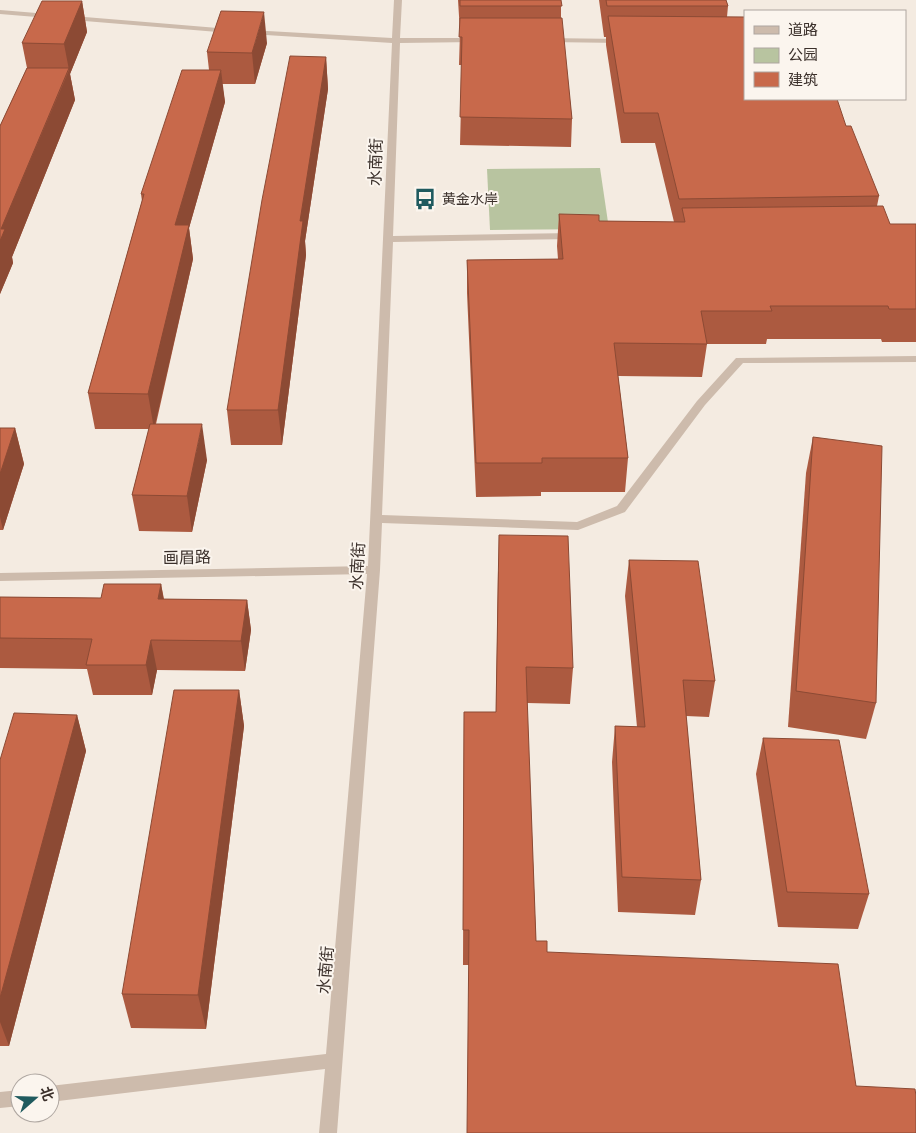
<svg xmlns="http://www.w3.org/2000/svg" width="916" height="1133" font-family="'Work Sans','Noto Sans SC',sans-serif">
<rect width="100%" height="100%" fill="#f4ebe1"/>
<path fill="#b8c4a0" d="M600,168L609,229L490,230L487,169Z"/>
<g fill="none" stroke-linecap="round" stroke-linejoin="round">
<g fill="#cdbbac" fill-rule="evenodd">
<path d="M394,0H402L400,38H475L479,40L475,42L400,43L393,236L573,233L578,236L573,239L393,242L382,515L577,522L617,506L697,401L736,358L916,356V362L743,363L705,405L625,512L578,530L382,523L380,570L337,1133H319L325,1069L50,1102V1086L326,1054L367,574L0,581V573L368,566L392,43L250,34L246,32L250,30L392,38Z"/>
<path d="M0,10L230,29L234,31L230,33L0,14Z"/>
<path d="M544,38L622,39L626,41L622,43L547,42L543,40Z"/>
<path d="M20,1090V1106L0,1108V1092Z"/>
</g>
</g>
<g fill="#ac5a40">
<path d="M458,0H561V18L572,119L571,147L460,145L462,65H459L460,32Z"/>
<path d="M599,0H726L728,6L727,17L846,126L879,196L877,206L890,224H916V342H882L881,339H767L766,344H707L702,377L618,376L628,458L625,492H541V496L476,497L467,293V260L558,259L557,246L559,214L599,221L674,222L655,143H621L606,45V37H604Z"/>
<path d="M82,1L87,32L70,74L75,100L12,257L13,263L0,294V126L27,68L22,43Z"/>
<path d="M267,43L255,84H222L225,102L189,228L193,259L156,424L207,460L192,532L139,531L132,495L149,429H95L88,393L142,201L141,194L209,70L207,52Z"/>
<path d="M326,57L328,89L305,241L306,255L282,445H231L227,410Z"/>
<path d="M0,428H15L24,464L3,530H0Z"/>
<path d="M813,437L876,703L866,739L788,727L806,473Z"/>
<path d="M629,560L715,681L709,717L686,716L701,880L695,915L618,912L612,762L615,726L637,727L625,596Z"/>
<path d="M498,571L573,668L570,704L527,703L536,941L547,952L856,1086L916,1133L468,965H463L464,712H496Z"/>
<path d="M161,584L164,599L247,600L251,630L245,671L157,670L152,695H93L87,669L0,668V597L101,598Z"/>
<path d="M239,690L244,726L206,1029L131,1028L122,994Z"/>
<path d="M77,715L86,751L9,1046H0V760Z"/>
<path d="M763,738L869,894L858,929L778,927L756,774Z"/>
</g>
<g fill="#8c4a34">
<path d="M82,1L87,32L70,74L75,100L12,257L13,263L0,294V241L1,229L69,70L64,44Z"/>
<path d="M264,12L267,43L255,84L252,53Z"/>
<path d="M326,57L328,89L305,241L306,255L282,445L278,410L300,221Z"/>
<path d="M221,70L225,102L189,228L193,259L154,429L148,394L175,225Z"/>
<path d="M202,424L207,460L192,532L187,496Z"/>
<path d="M15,428L24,464L3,530L0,517V474Z"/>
<path d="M161,584L166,614L158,599Z"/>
<path d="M247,600L251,630L245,671L241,641Z"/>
<path d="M151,640L157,670L152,695L146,665Z"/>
<path d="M239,690L244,726L206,1029L198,995Z"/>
<path d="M77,715L86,751L9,1046L0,1022V998Z"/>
</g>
<g fill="#c8694b" stroke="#8c4a34">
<path d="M460,0H561L562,6H460Z"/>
<path d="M606,0H726L728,6H607Z"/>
<path d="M42,1H82L64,44L22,43Z"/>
<path d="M221,11L264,12L252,53L207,52Z"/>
<path d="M608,16L745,17V99H837L846,126H851L879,196L679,199L658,113H624Z"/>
<path d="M460,18H562L572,119L460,117L462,37H459Z"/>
<path d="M290,56L326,57L300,221H303L278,410H227L262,200Z"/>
<path d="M27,68H69L1,229H5L0,241V126Z"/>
<path d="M182,70H221L175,225H189L148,394L88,393L144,194H141Z"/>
<path d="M883,206L890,224H916V309H889L888,306H770L772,311H701L707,344L614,343L628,458H542V463H476L467,260L563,259L559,214L599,215V221L685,222L682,208Z"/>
<path d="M150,424H202L187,496L132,495Z"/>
<path d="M0,428H15L0,474Z"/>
<path d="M813,437L882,446L876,703L796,691Z"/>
<path d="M499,535L568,536L573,668L526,667L536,941H547V952L838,964L856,1086L915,1089L916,1096V1133H467L469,930H463L464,712H496Z"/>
<path d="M629,560L698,561L715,681L683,680L701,880L622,877L615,726L645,727Z"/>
<path d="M104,584H161L158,599L247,600L241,641L151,640L146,665H86L92,639L0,638V597L101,598Z"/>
<path d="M174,690H239L198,995L122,994Z"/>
<path d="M14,713L77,715L0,998V760Z"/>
<path d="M763,738L839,740L869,894L787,892Z"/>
</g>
<defs>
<g id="bus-bare" transform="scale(1.725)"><path d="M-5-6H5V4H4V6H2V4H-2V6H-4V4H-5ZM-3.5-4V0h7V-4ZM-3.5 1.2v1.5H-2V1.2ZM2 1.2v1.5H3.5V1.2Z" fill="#1f5a5e" stroke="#fbf5ee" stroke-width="2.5" paint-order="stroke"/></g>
</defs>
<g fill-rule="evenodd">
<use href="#bus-bare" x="425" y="199"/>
</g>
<g text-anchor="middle" stroke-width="4" stroke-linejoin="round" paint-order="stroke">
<g font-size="14" fill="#3b302b" stroke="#fbf5ee" text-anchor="start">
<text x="442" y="204">黄金水岸</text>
</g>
<g font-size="16" fill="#3b302b" stroke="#fbf5ee">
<text transform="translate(375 162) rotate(-88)" y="6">水南街</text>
<text transform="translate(187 557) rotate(-1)" y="6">画眉路</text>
<text transform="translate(357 566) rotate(-87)" y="6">水南街</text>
<text transform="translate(325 970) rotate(-85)" y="6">水南街</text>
</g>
</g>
<rect x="744" y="10" width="162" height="90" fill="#fbf5ee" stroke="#aea6a0"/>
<rect x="754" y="26" width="25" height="8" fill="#cdbbac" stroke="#aea6a0"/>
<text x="788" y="35" font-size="15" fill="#3b302b">道路</text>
<rect x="754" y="48" width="25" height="15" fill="#b8c4a0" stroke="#aea6a0"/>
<text x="788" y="60" font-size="15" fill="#3b302b">公园</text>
<rect x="754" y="72" width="25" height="15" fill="#c8694b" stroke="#aea6a0"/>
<text x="788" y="85" font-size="15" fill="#3b302b">建筑</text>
<g transform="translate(35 1098) rotate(70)"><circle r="24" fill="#fbf5ee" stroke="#aea6a0"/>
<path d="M0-4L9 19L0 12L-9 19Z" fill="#1f5a5e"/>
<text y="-8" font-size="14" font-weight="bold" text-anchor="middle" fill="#3b302b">北</text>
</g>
</svg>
